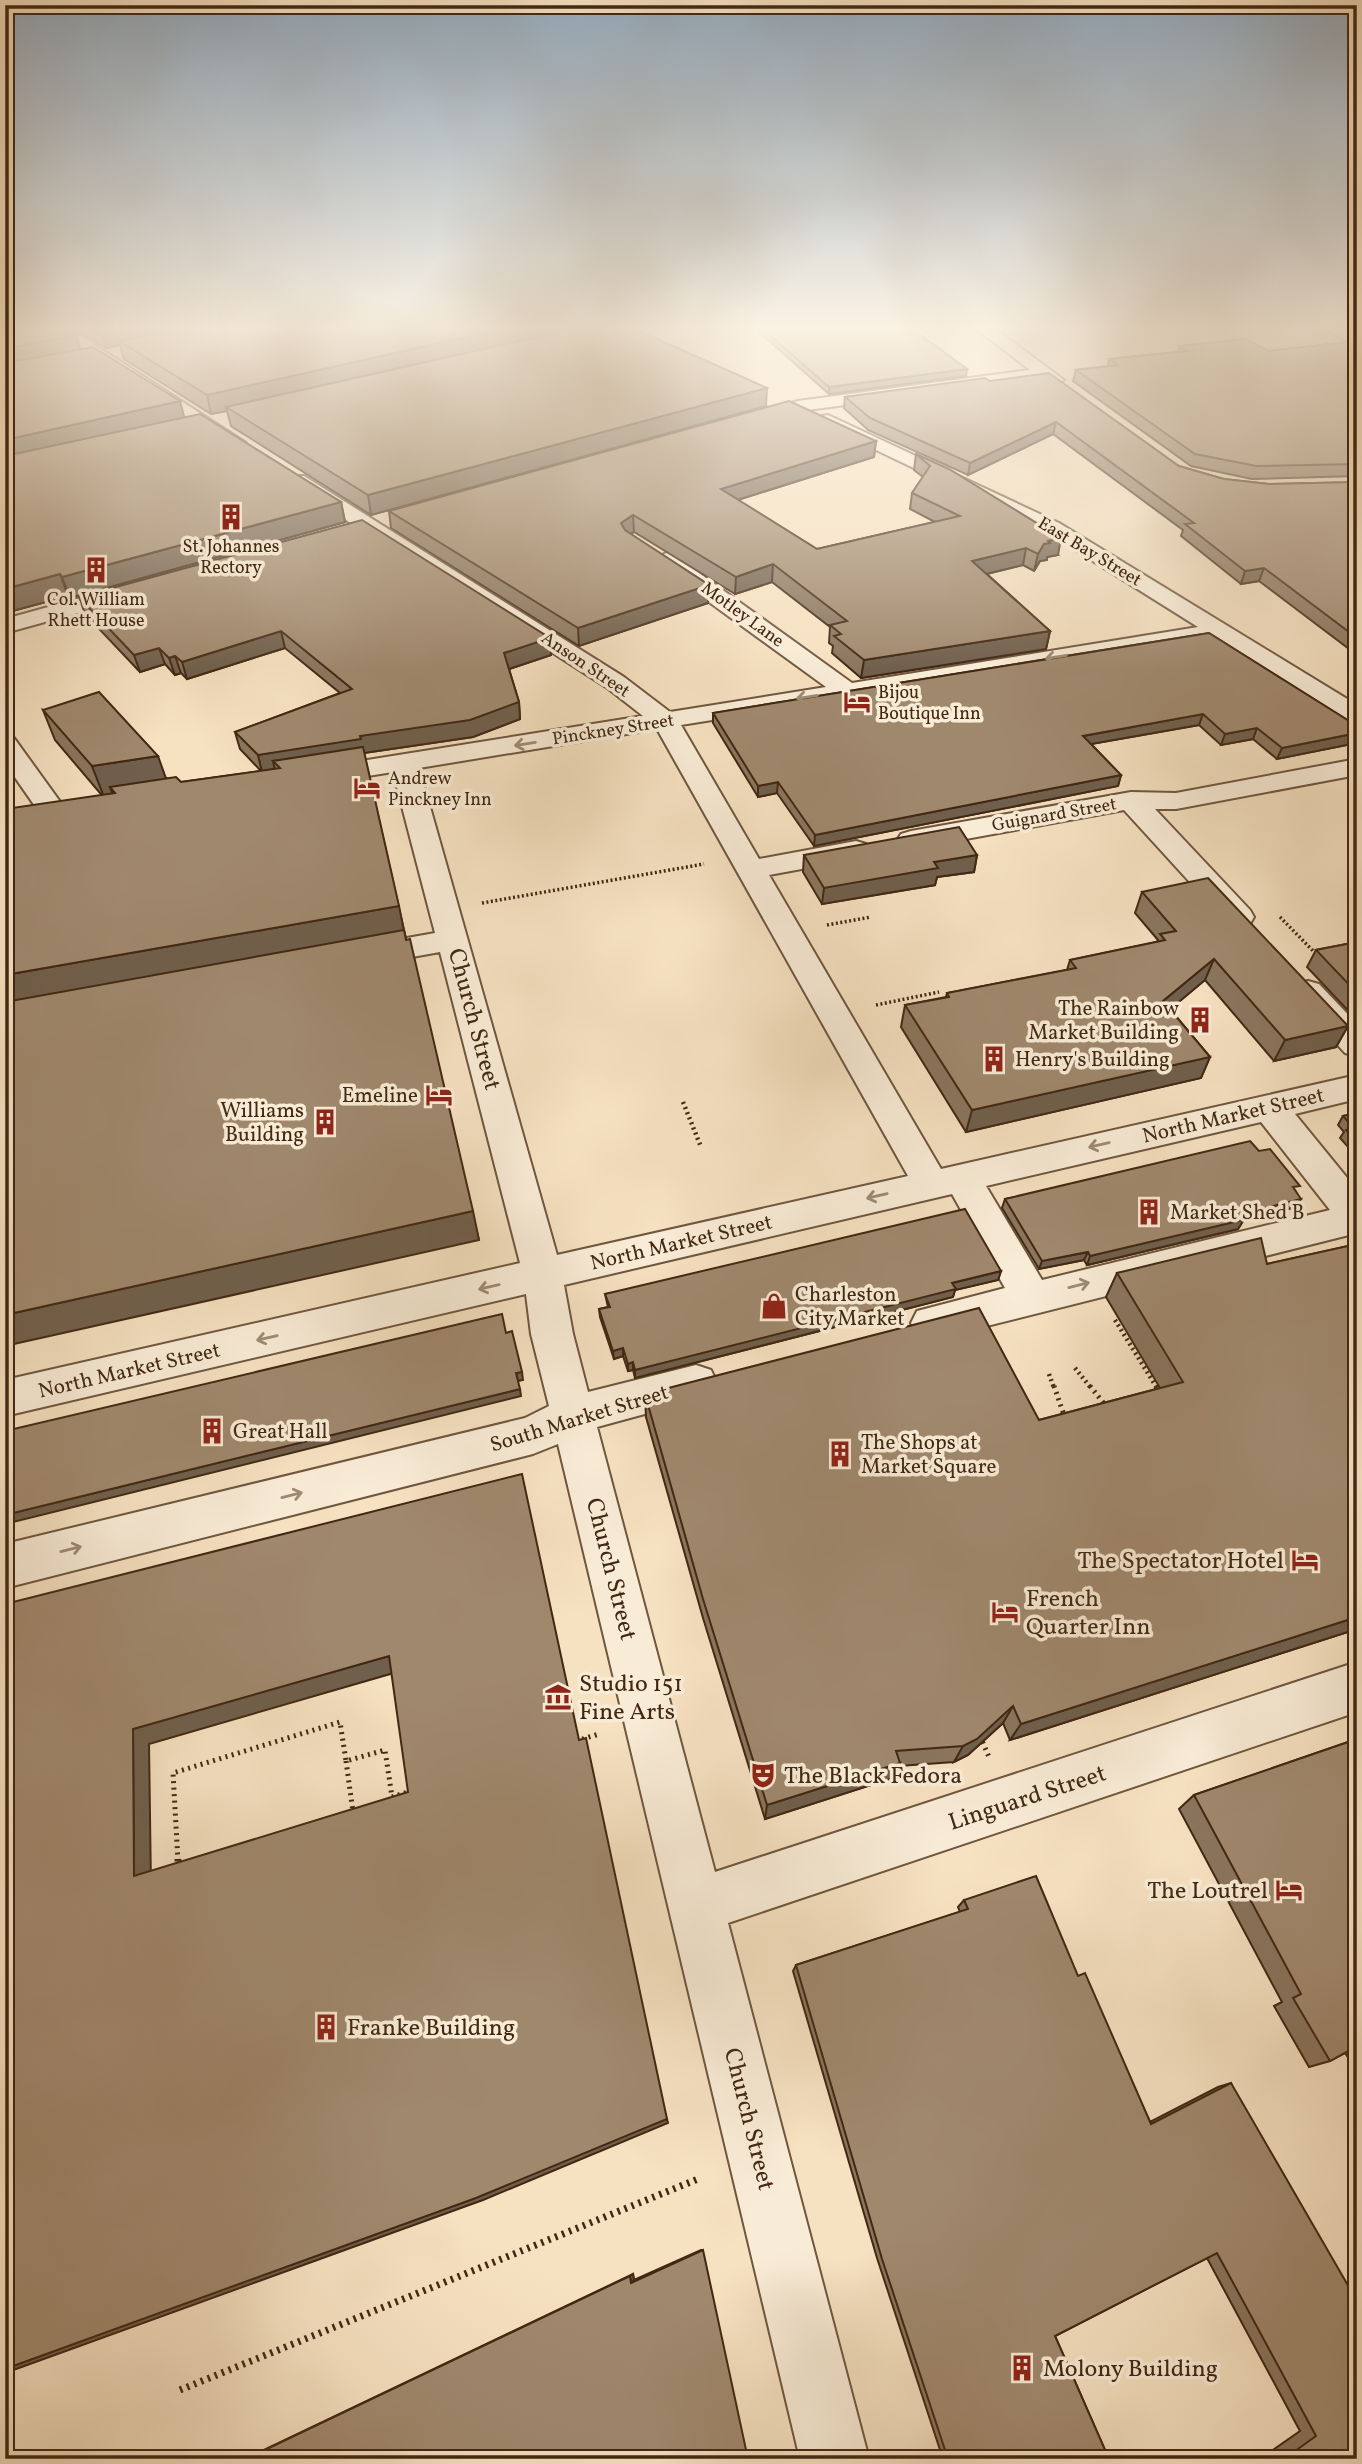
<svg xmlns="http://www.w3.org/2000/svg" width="1362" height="2464" font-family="Vollkorn,serif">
<rect width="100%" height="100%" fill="#f6e1c1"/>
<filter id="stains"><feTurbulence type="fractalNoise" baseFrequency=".00286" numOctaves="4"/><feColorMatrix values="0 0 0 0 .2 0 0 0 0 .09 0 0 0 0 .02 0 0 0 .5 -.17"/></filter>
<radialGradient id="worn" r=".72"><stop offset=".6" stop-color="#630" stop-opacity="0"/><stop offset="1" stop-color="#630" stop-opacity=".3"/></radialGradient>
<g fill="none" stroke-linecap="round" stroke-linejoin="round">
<g stroke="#6f563e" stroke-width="4">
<g id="minor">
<path d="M45,325H64L246,443L244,447H230Z"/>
<path d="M971,325H990L1064,380L1055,385L1042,379L800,411L749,425L740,420L743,416L798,401L1030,370Z"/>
<path d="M1318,325H1339L1357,334V346Z"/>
<path d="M828,415L1059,523L1357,705V724L1348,721L1216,639L681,725L759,859L856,841L866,844L870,850L866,856L856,859L769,875L941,1169L1357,1075V1099L1295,1114L1357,1190V1233L931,1340L917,1335L911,1323L917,1311L1005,1288L952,1194L564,1285L573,1334L588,1392L696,1365L711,1370L717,1383L711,1396L597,1427L715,1872L1357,1662V1712L728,1923L869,2459H800L558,1444L533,1454L5,1588V1544L525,1418L549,1406L531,1334L526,1294L5,1416V1380L520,1263L440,952L362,966L351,963L346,956L351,949L362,946L435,933L393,772L317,784L307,782L303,776L307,770L317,768L643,716L606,687L290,484L287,480L290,476H304L624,677L670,712L826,687L658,565L655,560L666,553L674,555L852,683L1198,627L1045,531L822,424L819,420L822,416ZM657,729L908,1176L557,1255L419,768ZM1261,1122L1330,1210L1042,1280L986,1186Z"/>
<path d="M131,584L142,591L139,596L5,633V619Z"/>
<path d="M5,736L14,738L66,810L70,816L66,822L56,824L46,822L5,763Z"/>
<path d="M1357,759V775L1176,809H1155L1250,910L1254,917L1250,924L1239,926L1228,924L1124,810L911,849L901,846L897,840L901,834L911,831L1131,792L1176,793Z"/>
<path d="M1308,981L1319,984L1357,1024V1056L1345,1053L1297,1000L1292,992L1297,984Z"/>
</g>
</g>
<path stroke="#422813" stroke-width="2" stroke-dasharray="1 2" stroke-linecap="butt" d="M1261,349L1305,344"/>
<g stroke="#422813" stroke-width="3.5" stroke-dasharray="2 2.5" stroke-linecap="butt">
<path d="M482,903L704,864"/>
<path d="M1280,917L1319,957"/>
<path d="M827,925L871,917"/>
<path d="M876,1005L939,992"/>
</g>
<g stroke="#422813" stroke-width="4.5" stroke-dasharray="2 3.5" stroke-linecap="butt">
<path d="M683,1102L701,1147"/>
<path d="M1115,1320L1157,1388"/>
<path d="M1075,1368L1091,1388"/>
<path d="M1049,1374L1054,1388"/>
</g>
<g stroke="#422813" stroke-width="5" stroke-dasharray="2 4.5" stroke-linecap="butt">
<path d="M1054,1386L1065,1418"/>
<path d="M1090,1386L1106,1406"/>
<path d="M1156,1386L1160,1393"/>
<path d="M980,1736L989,1757"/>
<path d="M576,1741L599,1734"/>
<path d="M346,1761L353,1812"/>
<path d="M178,1861L173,1773L340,1722L346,1761L385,1750L392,1797L414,1790"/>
</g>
<g stroke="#422813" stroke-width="7" stroke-dasharray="2.5 5" stroke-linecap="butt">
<path d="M178,1859V1867"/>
<path d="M180,2390L698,2179"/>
</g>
<use href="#minor" fill="#f9ecd7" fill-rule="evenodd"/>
</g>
<g fill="#8a755e" stroke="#422813" stroke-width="2">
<path d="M69,325H626L766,406L371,515L231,426L227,411L211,414L124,359L120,345L106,348Z"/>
<path d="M751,325H907L966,376L829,394Z"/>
<path d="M76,335L80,349L185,417L341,502L345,522L70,598L68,596L5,613Z"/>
<path d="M1357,341V476L1252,479L1191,466L1073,381L1076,370L1108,366L1109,359L1178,352L1179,346L1268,351Z"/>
<path d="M990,381L1179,466L1224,479L1269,484L1357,482V655L1259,581L1241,584L1181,536L1183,530L1053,434L968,475L868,430L844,408L845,397Z"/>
<path d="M876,441L874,457L738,500L817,549L935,522L910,509L912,493L923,477L914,470L916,454L1058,555L1047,557V560L1040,561L1034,571L1023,565L987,574L1050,631L1046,649L861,678L832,653L833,646L829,643L830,627L772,582L735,594L634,532L630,534L709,585L708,603L579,646L391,528L389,511Z"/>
<path d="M79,597L550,638L551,655L509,669L519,702L520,719L473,737L364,753L404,930L479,1240L55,740L43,710L166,778L181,782L261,771L240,749L235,732L340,693L285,648L187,679L181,673L175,675L165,664L140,672L85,614Z"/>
<path d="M1209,633L1357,726V743L1277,759L1253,739L1221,745L1199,725L1091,744L1121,775L1118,786L814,846L777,793L758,797L713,723V713Z"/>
<path d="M804,855H977L974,872L937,877L935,885L822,904L803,872Z"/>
<path d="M1142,892L1348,1026L1336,1047L1274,1061L1205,980L1170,1009L1210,1057L1201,1078L966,1132L901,1027L905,1005L946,997L947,993L1067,970L1070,960L1157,942L1158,940L1135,913Z"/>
<path d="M1357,942V1020L1307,967L1316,950Z"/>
<path d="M1357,1113V1157L1340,1138L1344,1132L1338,1125L1343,1116Z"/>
<path d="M1259,1151L1296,1192V1207L1243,1221L1238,1229L1087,1265L1084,1260L1039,1269L1002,1208L1005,1199Z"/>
<path d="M1357,1244V1629L1010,1740L1003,1723L968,1755L954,1762L899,1766L893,1778L765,1819L703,1618L646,1417L645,1394L1039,1420L1160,1388L1106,1297L1117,1273L1267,1264Z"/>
<path d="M1001,1271L998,1280L955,1290L953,1297L635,1378L633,1370L628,1371L623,1356L614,1359L600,1317L599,1309L608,1307L605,1294Z"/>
<path d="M1357,1738V2071L1345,2053L1330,2061L1309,2067L1274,2006L1282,2002L1179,1809L1194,1795L1354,1740Z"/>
<path d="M964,1900L1078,1976L1150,2122L1218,2087L1231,2083L1357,2459H1260L1300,2431L1207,2258L1055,2336L1109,2459H943L877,2258L793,1971L796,1965L960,1912L958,1907Z"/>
<path d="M701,2250H703L245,2459L633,2274L634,2280Z"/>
</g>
<g fill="#705f4c" stroke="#422813" stroke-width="2">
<path d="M127,325H217L119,341L120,345L106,348L100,331Z"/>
<path d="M520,325H591L226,407L227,411L211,414L207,395Z"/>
<path d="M76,335L81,353L5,368V349Z"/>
<path d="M967,369L966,376L829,394V387Z"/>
<path d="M767,388L766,406L371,515L368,495Z"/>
<path d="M180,401L185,420L5,461V440Z"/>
<path d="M1056,422L1053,434L968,475L970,463Z"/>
<path d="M876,441L874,457L721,505V489Z"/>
<path d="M341,502L345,522L70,598L62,577Z"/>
<path d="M633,515L634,532L621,539V523Z"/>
<path d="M1061,538L1058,555L1047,557V560L1040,561L1034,571L1038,554L1044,544L1048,541Z"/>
<path d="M1026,548L1023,565L969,578L972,561Z"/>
<path d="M773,564L772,582L735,594L736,577Z"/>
<path d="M1264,568L1259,581L1241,584L1245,571Z"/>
<path d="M60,574L68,596L5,613V589Z"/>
<path d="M709,585L708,603L579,646L578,628Z"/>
<path d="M281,631L285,648L187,679L182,662Z"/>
<path d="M1050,631L1046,649L861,678L864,660Z"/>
<path d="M550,638L551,655L506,670L504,653Z"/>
<path d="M159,648L165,664L140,672L134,655Z"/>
<path d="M175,656L181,673L175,675L169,658Z"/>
<path d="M519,702L520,719L473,737L364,753L273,761L275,770L262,772L258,755L360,736Z"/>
<path d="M1203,714L1199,725L1080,746L1083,736Z"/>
<path d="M1257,728L1253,739L1221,745L1225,734Z"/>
<path d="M1357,733V743L1277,759L1282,748Z"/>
<path d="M158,756L169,787L115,793L110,787L113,795L104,797L92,766Z"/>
<path d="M1121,775L1118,786L814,846L815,835Z"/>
<path d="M778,782L777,793L758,797V786Z"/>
<path d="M977,855L974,872L937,877L935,885L822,904L824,888L934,862Z"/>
<path d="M399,906L405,936L5,1007V975Z"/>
<path d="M1214,959L1205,980L1155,1022L1163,1001Z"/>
<path d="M1348,1026L1336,1047L1274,1061L1285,1040Z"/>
<path d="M1210,1057L1201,1078L966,1132L972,1110Z"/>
<path d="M1301,1199L1296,1207L1243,1221L1238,1229L1087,1265L1090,1256L1241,1214Z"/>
<path d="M473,1211L479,1240L5,1346V1315Z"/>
<path d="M1088,1252L1084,1260L1039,1269L1042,1261Z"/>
<path d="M1001,1271L998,1280L955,1290L953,1297L635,1378V1370L952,1283Z"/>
<path d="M623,1348V1356L614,1359L613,1351Z"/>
<path d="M633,1362V1370L628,1371V1364Z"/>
<path d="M522,1372L523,1380L518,1381L516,1373Z"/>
<path d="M520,1389L521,1396L5,1524V1515Z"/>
<path d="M1357,1617V1629L1010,1740L1021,1724Z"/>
<path d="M389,1656L397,1672L149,1744L151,1887L134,1876L133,1729Z"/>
<path d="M1013,1706L1003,1723L968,1755L954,1762L963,1746Z"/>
<path d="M900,1763L893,1778L765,1819L767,1805Z"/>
<path d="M667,2119L668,2123L483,2200L5,2373V2369Z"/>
<path d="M633,2274L634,2280L631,2283L630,2276Z"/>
</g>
<g fill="#a0886d" stroke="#422813" stroke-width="2" fill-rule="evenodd">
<path d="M5,325H61L76,335L5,349Z"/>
<path d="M92,325H127L100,331Z"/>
<path d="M201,325H520L207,395L119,341Z"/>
<path d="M591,325H626L767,388L368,495L226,407Z"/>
<path d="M758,325H907L967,369L829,387Z"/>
<path d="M1246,339L1268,351L1357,341V464L1256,466L1195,454L1076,370L1118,365L1109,359L1187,351L1179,346Z"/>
<path d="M93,347L180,401L5,440V363Z"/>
<path d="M1049,373L1179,466L1224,479L1269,484L1357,482V638L1264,568L1245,571L1185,524L1194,523L1056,422L970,463L870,418L845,397L985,378L990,381Z"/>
<path d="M789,401L876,441L721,489L817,549L960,516L912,493L930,466L916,454L949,469L1061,538L1048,541L1050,543L1044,544L1038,554L1026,548L972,561L1050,631L864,660L834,636L841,634L830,625L847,621L773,564L736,577L633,515L621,523L625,530L709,585L578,628L389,511Z"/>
<path d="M200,414L341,502L62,577L60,574L5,589V456Z"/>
<path d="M362,520L550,638L504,653L519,702L470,720L360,736L361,739L258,755L235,732L352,689L281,631L182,662L175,656L169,658L159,648L134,655L79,597Z"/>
<path d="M1209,633L1357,726V733L1282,748L1257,728L1225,734L1203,714L1083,736L1121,775L815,835L778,782L758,786L713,713Z"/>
<path d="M99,692L158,756L92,766L43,710Z"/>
<path d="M363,747L399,906L5,975V809L115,793L110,787L176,777L181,782L280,768L273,761Z"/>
<path d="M959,827L977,855L934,862L938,868L824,888L804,855Z"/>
<path d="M1208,878L1348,1026L1285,1040L1214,959L1163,1001L1210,1057L972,1110L905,1005L949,997L947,993L1076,968L1070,960L1165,940L1160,934L1176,931L1142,892Z"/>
<path d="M404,930L406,940L410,939L473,1211L5,1315V1002Z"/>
<path d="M1357,942V993L1316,950Z"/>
<path d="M1357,1113V1142L1346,1130L1353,1127L1343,1116Z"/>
<path d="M1250,1141L1259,1151L1270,1149L1300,1186L1293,1187L1301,1199L1241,1214L1243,1220L1090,1256L1088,1252L1042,1261L1005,1199Z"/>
<path d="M965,1209L1001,1271L952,1283L956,1289L635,1370L633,1362L628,1364L623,1348L613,1351L599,1309L610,1307L605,1294Z"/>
<path d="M1261,1238L1267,1264L1357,1244V1617L1021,1724L1013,1706L977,1739L963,1746L896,1751L900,1763L767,1805L703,1599L645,1394L979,1308L1039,1420L1183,1382L1117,1273Z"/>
<path d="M502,1314L506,1333L512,1331L522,1372L516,1373L520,1389L5,1515V1431Z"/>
<path d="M522,1474L579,1740L586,1738L667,2119L476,2198L5,2369V1604ZM389,1656L408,1792L134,1876L133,1729Z"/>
<path d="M1357,1739V2046L1330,2061L1293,1998L1301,1994L1194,1795Z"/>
<path d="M1036,1876L1078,1976L1085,1973L1151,2124L1231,2083L1357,2301V2459H1284L1316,2436L1217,2253L1055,2336L1109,2459H948L882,2259L796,1965L968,1909L964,1900Z"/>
<path d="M703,2250L748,2459H246L630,2276L631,2283Z"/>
</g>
<defs><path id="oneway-shaft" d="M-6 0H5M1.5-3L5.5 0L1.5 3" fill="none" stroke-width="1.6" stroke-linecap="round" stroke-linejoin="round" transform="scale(1.75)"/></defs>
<g stroke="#9e8a75">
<use href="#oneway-shaft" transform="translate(1056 657) rotate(171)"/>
<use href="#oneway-shaft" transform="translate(807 697) rotate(171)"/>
<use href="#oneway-shaft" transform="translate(525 744) rotate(171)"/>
<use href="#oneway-shaft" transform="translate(1099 1145) rotate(167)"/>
<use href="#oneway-shaft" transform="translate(877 1196) rotate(167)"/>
<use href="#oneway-shaft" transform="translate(1079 1285) rotate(-14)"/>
<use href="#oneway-shaft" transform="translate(489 1287) rotate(167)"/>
<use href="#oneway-shaft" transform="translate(267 1338) rotate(167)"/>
<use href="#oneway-shaft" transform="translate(292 1495) rotate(-14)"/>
<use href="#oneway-shaft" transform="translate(71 1549) rotate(-14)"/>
</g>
<linearGradient id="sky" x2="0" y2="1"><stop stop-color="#95adc1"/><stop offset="0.49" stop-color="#fbf2e3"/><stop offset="1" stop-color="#fbf2e3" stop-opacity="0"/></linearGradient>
<rect width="1362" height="670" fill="url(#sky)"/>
<defs>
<g id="building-bare" transform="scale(2.1)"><path d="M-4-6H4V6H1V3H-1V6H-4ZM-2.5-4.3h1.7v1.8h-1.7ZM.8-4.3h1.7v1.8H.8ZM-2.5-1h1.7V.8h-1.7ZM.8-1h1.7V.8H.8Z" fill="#8f2418" stroke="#f9ecd7" stroke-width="2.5" paint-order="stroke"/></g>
<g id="hotel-bare" transform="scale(2.1)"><path d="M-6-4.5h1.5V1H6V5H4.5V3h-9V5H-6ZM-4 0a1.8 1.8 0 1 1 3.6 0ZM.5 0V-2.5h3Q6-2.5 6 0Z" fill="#8f2418" stroke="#f9ecd7" stroke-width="2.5" paint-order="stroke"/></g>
<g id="shop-bare" transform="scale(2.1)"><path d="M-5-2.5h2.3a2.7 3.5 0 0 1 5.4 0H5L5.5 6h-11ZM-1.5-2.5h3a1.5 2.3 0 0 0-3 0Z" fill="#8f2418" stroke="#f9ecd7" stroke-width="2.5" paint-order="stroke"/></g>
<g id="museum-bare" transform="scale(2.1)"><path d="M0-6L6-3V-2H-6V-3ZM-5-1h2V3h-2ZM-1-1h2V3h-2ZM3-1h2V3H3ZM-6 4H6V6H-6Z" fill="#8f2418" stroke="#f9ecd7" stroke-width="2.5" paint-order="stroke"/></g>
<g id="theatre-bare" transform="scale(2.1)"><path d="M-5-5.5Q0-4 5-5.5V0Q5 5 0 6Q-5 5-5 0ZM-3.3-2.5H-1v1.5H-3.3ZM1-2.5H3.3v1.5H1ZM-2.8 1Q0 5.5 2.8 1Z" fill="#8f2418" stroke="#f9ecd7" stroke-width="2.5" paint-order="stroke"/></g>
</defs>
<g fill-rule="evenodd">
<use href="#building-bare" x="231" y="517"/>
<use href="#building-bare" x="96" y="570"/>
<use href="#hotel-bare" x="857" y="702"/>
<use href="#hotel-bare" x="367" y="788"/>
<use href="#building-bare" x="1200" y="1020"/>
<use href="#building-bare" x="994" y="1059"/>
<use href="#hotel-bare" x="439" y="1095"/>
<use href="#building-bare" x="325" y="1122"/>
<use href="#building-bare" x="1149" y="1212"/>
<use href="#shop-bare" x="774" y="1306"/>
<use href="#building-bare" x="212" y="1431"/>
<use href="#building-bare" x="840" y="1454"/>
<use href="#hotel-bare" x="1305" y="1560"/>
<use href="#hotel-bare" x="1005" y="1612"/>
<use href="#museum-bare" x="558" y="1697"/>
<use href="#theatre-bare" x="763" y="1775"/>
<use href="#hotel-bare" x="1289" y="1890"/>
<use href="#building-bare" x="326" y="2027"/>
<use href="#building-bare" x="1022" y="2368"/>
</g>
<g text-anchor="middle" stroke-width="7" stroke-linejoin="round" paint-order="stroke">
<g font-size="18" fill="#422813" stroke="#f9ecd7">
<text x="231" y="552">St. Johannes<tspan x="231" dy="21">Rectory</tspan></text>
<text x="96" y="605">Col. William<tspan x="96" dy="21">Rhett House</tspan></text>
<text x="878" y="698" text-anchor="start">Bijou<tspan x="878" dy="21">Boutique Inn</tspan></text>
<text x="388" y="784" text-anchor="start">Andrew<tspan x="388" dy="21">Pinckney Inn</tspan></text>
</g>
<g font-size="18" fill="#422813" stroke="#f9ecd7">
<text transform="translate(1090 551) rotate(31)" y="6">East Bay Street</text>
<text transform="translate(743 614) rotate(36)" y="6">Motley Lane</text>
<text transform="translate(586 664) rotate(34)" y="6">Anson Street</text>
<text transform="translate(613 729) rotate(-9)" y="6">Pinckney Street</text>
<text transform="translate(1054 814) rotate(-10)" y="6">Guignard Street</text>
</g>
<g font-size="21" fill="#422813" stroke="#f9ecd7" text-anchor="start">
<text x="1179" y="1015" text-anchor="end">The Rainbow<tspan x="1179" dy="24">Market Building</tspan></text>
<text x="1015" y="1066">Henry's Building</text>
<text x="418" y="1102" text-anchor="end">Emeline</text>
<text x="304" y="1117" text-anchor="end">Williams<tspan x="304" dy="24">Building</tspan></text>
<text x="1170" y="1219">Market Shed B</text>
<text x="795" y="1301">Charleston<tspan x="795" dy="24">City Market</tspan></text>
<text x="233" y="1438">Great Hall</text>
<text x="861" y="1449">The Shops at<tspan x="861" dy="24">Market Square</tspan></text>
</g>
<g font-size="21" fill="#422813" stroke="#f9ecd7">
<text transform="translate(1233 1115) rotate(-13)" y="7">North Market Street</text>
<text transform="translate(681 1242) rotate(-13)" y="7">North Market Street</text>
<text transform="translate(129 1370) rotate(-13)" y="7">North Market Street</text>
<text transform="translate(579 1418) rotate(-17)" y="7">South Market Street</text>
</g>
<g font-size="24" fill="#422813" stroke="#f9ecd7">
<text transform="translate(475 1019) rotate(75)" y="8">Church Street</text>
<text transform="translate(612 1569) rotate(76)" y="8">Church Street</text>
<text transform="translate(1027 1797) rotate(-18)" y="8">Linguard Street</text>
<text transform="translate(750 2119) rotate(76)" y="8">Church Street</text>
</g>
<g font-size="24" fill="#422813" stroke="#f9ecd7" text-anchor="start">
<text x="1284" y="1568" text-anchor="end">The Spectator Hotel</text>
<text x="1026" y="1606">French<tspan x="1026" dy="28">Quarter Inn</tspan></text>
<text x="579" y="1691">Studio 151<tspan x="579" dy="28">Fine Arts</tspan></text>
<text x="784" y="1783">The Black Fedora</text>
<text x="1268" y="1898" text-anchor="end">The Loutrel</text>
<text x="347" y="2035">Franke Building</text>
<text x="1043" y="2376">Molony Building</text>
</g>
</g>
<rect width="1362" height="2464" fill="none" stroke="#f6e1c1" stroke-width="28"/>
<rect x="7" y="7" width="1348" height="2450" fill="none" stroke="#422813" stroke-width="3.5"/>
<rect x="14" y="14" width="1334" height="2436" fill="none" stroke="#422813" stroke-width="2"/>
<rect width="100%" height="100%" filter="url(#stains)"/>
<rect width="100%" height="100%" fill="url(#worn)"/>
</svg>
